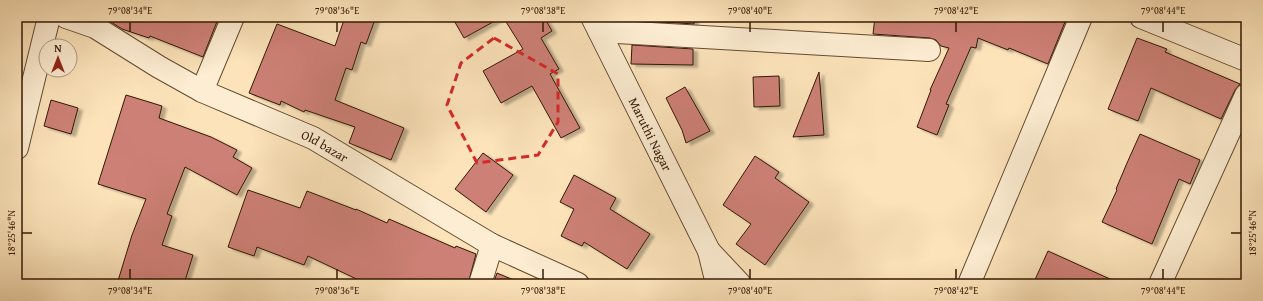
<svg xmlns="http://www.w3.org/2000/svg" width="1263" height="301" font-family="'Gentium Book Plus',serif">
<defs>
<filter id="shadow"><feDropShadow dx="4.5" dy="2.5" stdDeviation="1" flood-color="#0004"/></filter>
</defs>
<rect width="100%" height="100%" fill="#fce3ba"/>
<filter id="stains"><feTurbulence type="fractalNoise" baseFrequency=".005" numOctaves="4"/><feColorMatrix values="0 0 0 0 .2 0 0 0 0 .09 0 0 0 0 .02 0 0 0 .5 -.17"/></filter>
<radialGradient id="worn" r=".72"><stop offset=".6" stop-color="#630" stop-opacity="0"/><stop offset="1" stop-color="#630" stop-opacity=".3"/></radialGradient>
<g fill="#cd8076" stroke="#331803" filter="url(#shadow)">
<path d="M103,17H213L218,19L203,57L150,36L149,38L122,29Z"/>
<path d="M345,17H376L366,44L361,42L352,70L346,68L335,100L404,128L391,160L349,143L355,127L305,110L304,112L281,101L280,105L249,93L277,24L335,46Z"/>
<path d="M452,17H502L464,38Z"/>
<path d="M503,17H544L552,31L541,38L559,69L550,74L580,128L561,138L532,86L501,103L483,71L523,49Z"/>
<path d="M633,17H694V24L633,20Z"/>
<path d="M875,17H1067L1048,64L1009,48L1008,50L978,38L976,48L971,47L946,104L949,105L937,135L917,127L931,90H930L949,48L941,46L936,40L930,38L873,34Z"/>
<path d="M1137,38L1167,49L1165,52L1240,84L1235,90L1221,119L1151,88L1138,121L1108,109Z"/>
<path d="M632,45L693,49V65L631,64Z"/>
<path d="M819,72L824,135L793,137Z"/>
<path d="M779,76L780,106L754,107L753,77Z"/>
<path d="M685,87L710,131L686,143L682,130L666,98Z"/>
<path d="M126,95L162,106L159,118L211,137L237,150L233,157L252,168L237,195L185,167L167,214L172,216L162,245L193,255L184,284H117L132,235L146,199L98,184Z"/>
<path d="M51,100L78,108L71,134L44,126Z"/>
<path d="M1140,134L1200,160L1190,184L1179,179L1152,244L1102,222L1117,190L1116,189L1127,163Z"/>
<path d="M483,153L513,175L486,212L455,189Z"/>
<path d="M755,156L779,172L775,178L809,202L765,265L736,244L751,224L723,205Z"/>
<path d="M574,175L616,198L610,209L650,234L627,269L584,242L582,246L561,236L574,209L560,202Z"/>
<path d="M248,190L300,208L307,191L356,210V209L387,223L389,219L455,248L456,246L476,254L468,284H367L308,256L304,265L257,247L254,256L228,247Z"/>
<path d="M1048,251L1121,284H1033Z"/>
<path d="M497,273L523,284H493Z"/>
</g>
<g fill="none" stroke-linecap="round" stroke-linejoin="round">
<g stroke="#654b31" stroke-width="24">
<g id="minor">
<path id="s1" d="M66,17L95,27L159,67L202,91L313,138L492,245L578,284"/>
<path id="s2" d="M592,17L709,251"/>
<path d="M1141,17L1246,60"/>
<path d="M599,31L929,50"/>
<path d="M202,91L233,17"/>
<path d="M17,148L49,17"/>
<path d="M480,284L492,245"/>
<path d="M717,284L709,251L740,284"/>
<path d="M969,284L1081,17"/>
<path d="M1160,284L1246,95"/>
</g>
</g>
<use href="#minor" stroke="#fdedd2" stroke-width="22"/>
</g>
<path fill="none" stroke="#d62828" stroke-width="3" stroke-dasharray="8 5" stroke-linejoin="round" d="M494,38L558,74V122L538,155L477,163L447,105L461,63Z"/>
<path fill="none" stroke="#331803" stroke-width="1.5" d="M130,22V32M337,22V32M543,22V32M750,22V32M956,22V32M1163,22V32M22,233H32M1231,233H1241M130,269V279M337,269V279M543,269V279M750,269V279M956,269V279M1163,269V279"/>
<g text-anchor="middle" stroke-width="4" stroke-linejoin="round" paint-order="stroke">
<g font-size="13" fill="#331803" stroke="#fdedd2">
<text dy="5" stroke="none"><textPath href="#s2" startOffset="131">Maruthi Nagar</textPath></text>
<text dy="5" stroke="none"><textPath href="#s1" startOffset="290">Old bazar</textPath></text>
</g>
</g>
<rect width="1263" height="301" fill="none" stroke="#fce3ba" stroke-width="44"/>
<g transform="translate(58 58)"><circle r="19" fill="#fdedd2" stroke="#ac987f"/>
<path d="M0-3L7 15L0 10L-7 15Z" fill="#8f2418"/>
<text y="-6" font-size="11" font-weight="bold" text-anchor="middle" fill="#331803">N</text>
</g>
<rect x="22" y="22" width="1219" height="257" fill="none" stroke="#331803" stroke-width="1.5"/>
<g font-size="10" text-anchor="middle" fill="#331803">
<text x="130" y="14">79°08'34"E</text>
<text x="337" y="14">79°08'36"E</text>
<text x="543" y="14">79°08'38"E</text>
<text x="750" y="14">79°08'40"E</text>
<text x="956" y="14">79°08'42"E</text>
<text x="1163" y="14">79°08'44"E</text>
<text transform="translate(11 233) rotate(-90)" y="4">18°25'46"N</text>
<text transform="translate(1252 233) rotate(-90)" y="4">18°25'46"N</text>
<text x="130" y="294">79°08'34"E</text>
<text x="337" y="294">79°08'36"E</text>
<text x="543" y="294">79°08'38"E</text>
<text x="750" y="294">79°08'40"E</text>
<text x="956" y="294">79°08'42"E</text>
<text x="1163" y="294">79°08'44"E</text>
</g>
<rect width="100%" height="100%" filter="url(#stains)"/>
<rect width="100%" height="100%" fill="url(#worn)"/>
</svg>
